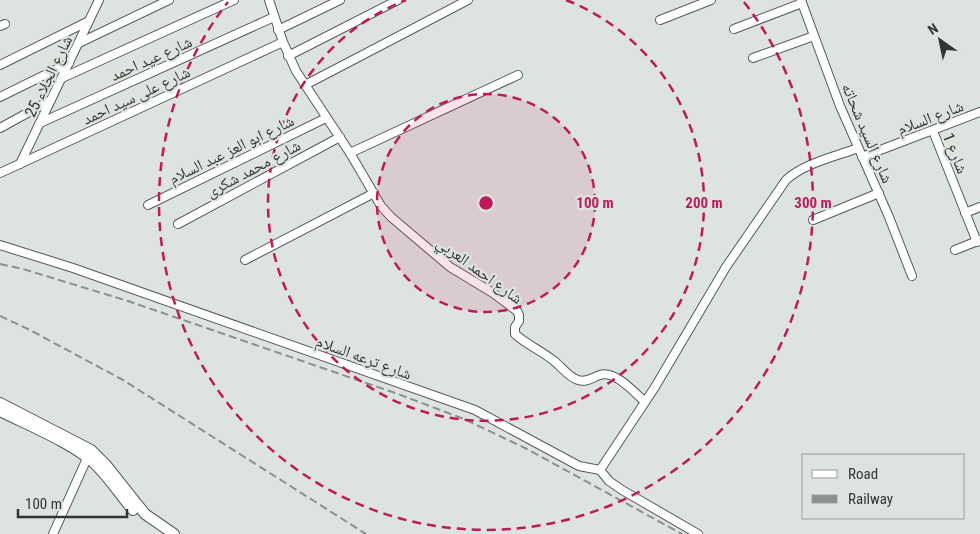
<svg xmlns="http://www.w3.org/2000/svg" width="980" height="534" font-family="'Roboto Condensed','Noto Naskh Arabic',sans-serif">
<rect width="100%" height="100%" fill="#dde4df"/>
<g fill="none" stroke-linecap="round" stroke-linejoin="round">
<g stroke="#545b56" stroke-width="10">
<g id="street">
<path d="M269,0L283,42L296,71L350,153L381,206L391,217L450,267L493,293L517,311L519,315V321L515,327V334C527,345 542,351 554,361C562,367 568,377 578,380C587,383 593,377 600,375C615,370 635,393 645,402"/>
<path d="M801,0L840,106L889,217L912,276"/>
<path d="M660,20L711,0"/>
<path d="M0,26L5,24"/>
<path d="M734,29L802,3"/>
<path d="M278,30L340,0"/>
<path d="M79,43L169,0"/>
<path d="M288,56L398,0"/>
<path d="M753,58L814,36"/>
<path d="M0,65L89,21"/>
<path d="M62,78L234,0"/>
<path d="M305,85L468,0"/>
<path d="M0,97L69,63"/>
<path d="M40,123L274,17"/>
<path d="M0,128L51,100"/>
<path d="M933,131L977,242"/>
<path d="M350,153L518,75"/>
<path d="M862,157L980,112"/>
<path d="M20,164L99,0"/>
<path d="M0,173L283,42"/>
<path d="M148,205L326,118"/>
<path d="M965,213L980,207"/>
<path d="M813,220L879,193"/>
<path d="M178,224L340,137"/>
<path d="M0,245L73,268L475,410L579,466L600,470L609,481L622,490L698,534"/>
<path d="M955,250L980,240"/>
<path d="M245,260L374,193"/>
<path d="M600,470L655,387L726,267L786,180C805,163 834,157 858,148"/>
<path d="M53,534L89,454"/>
</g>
</g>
<g stroke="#545b56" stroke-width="12">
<g id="secondary">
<path d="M0,403L91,450L106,465L145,514L174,534"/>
<path d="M0,411C28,425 72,443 94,463C109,477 120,495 133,510"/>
</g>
</g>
<use href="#street" stroke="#fff" stroke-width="8"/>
<use href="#secondary" stroke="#fff" stroke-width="10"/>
<g stroke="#8c908d" stroke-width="2" stroke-dasharray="8 4" stroke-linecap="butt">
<path d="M0,264L23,269L128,301L398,394L464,419L527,449L682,534"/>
<path d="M0,316L28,329L123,380L366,534"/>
</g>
</g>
<circle cx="486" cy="203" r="109" fill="#c2185b" fill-opacity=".12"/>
<g fill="none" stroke="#c2185b" stroke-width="2.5" stroke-dasharray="9 6">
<circle cx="486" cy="203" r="109"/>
<path d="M566 0A218 218 0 1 1 406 0"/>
<path d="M744 2A327 327 0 1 1 228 2"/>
</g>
<g text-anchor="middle" stroke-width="4.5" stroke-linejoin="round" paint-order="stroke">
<g font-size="16" fill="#333533" stroke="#dde4df">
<text transform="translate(151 58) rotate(-24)" y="6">شارع عيد احمد</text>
<text transform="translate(48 76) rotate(-64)" y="6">شارع الجلاء 25</text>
<text transform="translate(136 95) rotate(-25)" y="6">شارع على سيد احمد</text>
<text transform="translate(930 117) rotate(-21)" y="6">شارع السلام</text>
<text transform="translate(868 133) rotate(67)" y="6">شارع السيد شحاته</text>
<text transform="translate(231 149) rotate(-26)" y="6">شارع ابو العز عبد السلام</text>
<text transform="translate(956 153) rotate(68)" y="6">شارع 1</text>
<text transform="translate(253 168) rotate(-28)" y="6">شارع محمد شكرى</text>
<text transform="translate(480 270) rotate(36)" y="6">شارع احمد العربي</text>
<text transform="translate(364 357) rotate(20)" y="6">شارع ترعه السلام</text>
</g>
</g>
<circle cx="486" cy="203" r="8" fill="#c2185b" stroke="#dde4df" stroke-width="2.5"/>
<g font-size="15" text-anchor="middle" font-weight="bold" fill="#c2185b" stroke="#dde4df" stroke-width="4.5" stroke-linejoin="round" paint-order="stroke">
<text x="595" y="208">100 m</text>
<text x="704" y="208">200 m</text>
<text x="813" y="208">300 m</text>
</g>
<rect x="802" y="454" width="162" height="65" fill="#dde4df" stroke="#999e9a"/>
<rect x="812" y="470" width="25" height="8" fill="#ffffff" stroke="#999e9a"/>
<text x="848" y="479" font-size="15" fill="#333533">Road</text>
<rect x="812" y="495" width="25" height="8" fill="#8c908d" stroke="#999e9a"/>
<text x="848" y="504" font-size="15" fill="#333533">Railway</text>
<g transform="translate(940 40) rotate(327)" stroke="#dde4df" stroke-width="4" paint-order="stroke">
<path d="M0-4L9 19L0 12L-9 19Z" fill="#333533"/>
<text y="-8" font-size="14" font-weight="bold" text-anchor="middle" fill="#333533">N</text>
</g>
<path d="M18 509v8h109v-8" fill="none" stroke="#333533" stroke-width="2.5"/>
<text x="25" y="509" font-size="15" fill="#333533" stroke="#dde4df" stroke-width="4" paint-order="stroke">100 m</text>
</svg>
